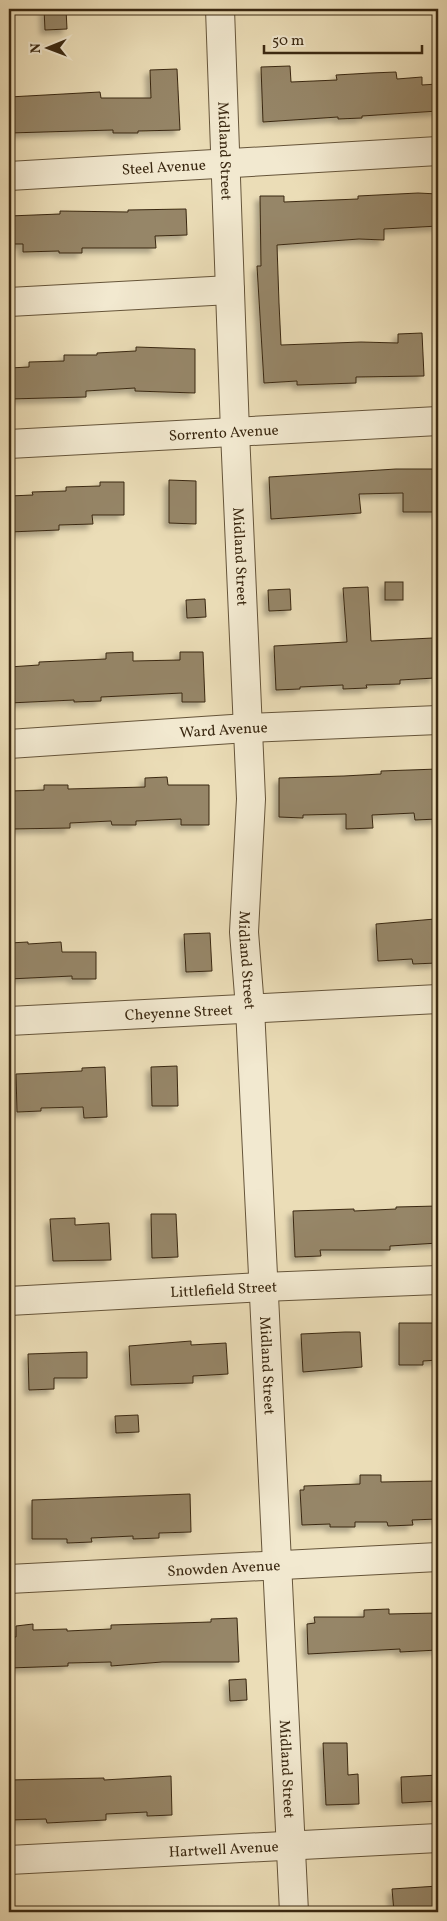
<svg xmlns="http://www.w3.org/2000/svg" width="447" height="1921" font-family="Vollkorn,serif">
<defs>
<filter id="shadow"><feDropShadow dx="-4.5" dy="4.5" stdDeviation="2.5" flood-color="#0004"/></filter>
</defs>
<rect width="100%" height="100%" fill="#ebddb7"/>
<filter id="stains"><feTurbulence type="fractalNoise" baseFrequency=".004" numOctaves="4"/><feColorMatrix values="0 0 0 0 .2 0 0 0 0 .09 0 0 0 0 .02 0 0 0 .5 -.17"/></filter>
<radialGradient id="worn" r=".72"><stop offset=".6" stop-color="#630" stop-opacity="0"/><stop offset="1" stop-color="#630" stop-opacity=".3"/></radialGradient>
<g fill="#968667" stroke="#3a2811" filter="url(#shadow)">
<path d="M44,9H66L67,29L45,30Z"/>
<path d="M290,66L291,82L337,80L336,75L371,73L396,72L397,79L422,77V85L437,84L438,111L362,116V118L338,119V117L263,122L261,67Z"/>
<path d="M177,69L180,130L138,131V133H113V130L9,133V97L100,92L101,98H151L150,70Z"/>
<path d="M418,193L438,194V226L384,229V240L359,239L277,245L279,303L281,345L361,342L398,343V334L422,333L424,376L356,377V383L297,385V381L264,383L257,266H261L260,196H284V202L358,199V196Z"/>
<path d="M186,209L187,235L155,236L156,248H82V253H59V251L23,252V244H9V216L60,214V211L128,212V210Z"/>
<path d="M136,347L195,349V393L135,391V388L86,391V397L9,399V368L29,367V362L64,361V355H97V353L136,351Z"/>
<path d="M396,469H438V512H403V493L359,494L361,513L271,519L269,477Z"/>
<path d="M169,480L196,481V524L169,523Z"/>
<path d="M100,482H124V515H92L93,524L59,525V530L9,532V496L33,495L32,492L66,491V487L100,486Z"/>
<rect x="385" y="582" width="18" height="18"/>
<path d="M368,587L371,641L433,638L435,678L400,680V684L366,685L367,688L343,689V685L300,687V689L276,690L274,646L347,642L343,588Z"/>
<path d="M290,589L291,610L269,611L268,590Z"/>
<path d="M205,599L206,617L187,618L186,600Z"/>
<path d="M133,652V661L180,660V652H203L205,702H182V693L101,697V701L74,702V700L9,703V667L39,665V662L106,659V653Z"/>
<path d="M438,769V819L415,820L414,813L372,815L373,828L346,829V814L303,815V818L279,817V778L344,776L381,774V771Z"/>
<path d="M167,777L168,785H209V825H181V819L136,821V825H112L111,821L70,823V828L11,829L10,791L44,790V785H68V789L145,787V778Z"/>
<path d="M435,919L437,963L413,964L412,959L378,961L376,924Z"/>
<path d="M210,933L212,971L186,972L184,934Z"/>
<path d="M28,942V944L61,942L62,952H96V979H72V976L9,979V943Z"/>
<path d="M177,1066L178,1106H152L151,1067Z"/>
<path d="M105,1067L107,1117L84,1118L83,1107L41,1108V1111L17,1112L16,1074L82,1071V1068Z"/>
<path d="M438,1206V1243L390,1246V1250H320L321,1256L295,1257L293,1211L354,1209V1211L396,1209V1207Z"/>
<path d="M151,1214H176L178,1257L152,1258Z"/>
<path d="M75,1218V1225L109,1223L111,1260L53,1261L50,1219Z"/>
<path d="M399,1323H438V1360L423,1361V1365H399Z"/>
<path d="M345,1332H360L362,1367L303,1372L301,1334Z"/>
<path d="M191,1341V1345L226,1343L228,1374L193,1376V1383L131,1385L129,1346Z"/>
<path d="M87,1352V1378H54V1389L29,1390L28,1354Z"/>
<path d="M138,1415L139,1432L116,1433L115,1416Z"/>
<path d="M360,1475H381V1482L438,1481V1519L412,1520L413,1525L388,1526L387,1522H355V1527H330V1524L302,1525L300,1490H304V1486L360,1484Z"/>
<path d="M190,1494L191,1532L159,1533V1538L133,1539V1536L91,1538L92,1542L67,1543V1539H32V1500Z"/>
<path d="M389,1609V1614L438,1613V1650L400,1652V1649L308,1654L307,1624L315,1623L314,1617H364V1610Z"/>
<path d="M237,1618L239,1662H162L111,1666V1662L68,1663V1666L9,1668V1637H16V1626L33,1624V1630L67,1629V1631L111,1629V1625L211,1622V1619Z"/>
<path d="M246,1679L247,1700L230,1701L229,1680Z"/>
<path d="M323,1743H347L348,1775L358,1774L359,1804L326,1805Z"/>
<path d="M438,1775V1801L402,1803L401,1777Z"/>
<path d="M171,1776L172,1815L147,1816V1812L106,1814V1820L47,1823L46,1819L9,1820V1780L104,1778V1780Z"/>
<path d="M438,1886V1912H394L392,1889Z"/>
</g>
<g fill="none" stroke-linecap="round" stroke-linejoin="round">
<g stroke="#66553a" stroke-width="30">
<g id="minor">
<path id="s1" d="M220,9L235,432L251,799L244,932L250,1008L294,1912"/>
<path id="s2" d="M9,176L438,151"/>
<path d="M9,302L230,290"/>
<path id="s3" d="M9,444L438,421"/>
<path id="s4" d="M9,744L247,728L438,720"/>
<path id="s5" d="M9,1021L438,999"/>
<path id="s6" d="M9,1301L263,1287L438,1280"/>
<path id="s7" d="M9,1579L438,1557"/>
<path id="s8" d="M9,1860L438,1838"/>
</g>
</g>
<use href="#minor" stroke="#f2e9d0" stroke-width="28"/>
</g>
<g text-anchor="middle" stroke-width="4.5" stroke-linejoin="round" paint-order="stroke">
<g font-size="15" fill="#3a2811" stroke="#f2e9d0">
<text dy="5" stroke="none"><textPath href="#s1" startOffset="142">Midland Street</textPath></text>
<text dy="5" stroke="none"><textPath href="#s2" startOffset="155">Steel Avenue</textPath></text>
<text dy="5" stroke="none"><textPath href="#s3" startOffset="215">Sorrento Avenue</textPath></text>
<text dy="5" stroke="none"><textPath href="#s1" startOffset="548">Midland Street</textPath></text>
<text dy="5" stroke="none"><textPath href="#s4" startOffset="215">Ward Avenue</textPath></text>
<text dy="5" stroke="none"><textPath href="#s1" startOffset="952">Midland Street</textPath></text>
<text dy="5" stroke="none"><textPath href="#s5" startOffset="170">Cheyenne Street</textPath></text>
<text dy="5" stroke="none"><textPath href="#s6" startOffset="215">Littlefield Street</textPath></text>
<text dy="5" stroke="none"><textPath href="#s1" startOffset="1358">Midland Street</textPath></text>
<text dy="5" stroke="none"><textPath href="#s7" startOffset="215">Snowden Avenue</textPath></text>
<text dy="5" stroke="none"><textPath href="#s1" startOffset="1762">Midland Street</textPath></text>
<text dy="5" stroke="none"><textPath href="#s8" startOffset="215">Hartwell Avenue</textPath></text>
</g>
</g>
<rect width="447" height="1921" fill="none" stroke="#ebddb7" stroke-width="30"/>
<rect x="10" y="10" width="427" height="1901" fill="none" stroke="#3a2811" stroke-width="2.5"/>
<rect x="15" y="15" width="417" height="1891" fill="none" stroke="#3a2811"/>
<g transform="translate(48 48) rotate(269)" stroke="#f2e9d0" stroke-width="4" paint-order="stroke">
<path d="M0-4L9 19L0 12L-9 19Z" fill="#3a2811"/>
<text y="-8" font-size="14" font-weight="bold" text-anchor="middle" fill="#3a2811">N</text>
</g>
<path d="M264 45v8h158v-8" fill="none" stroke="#3a2811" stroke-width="2.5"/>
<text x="272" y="45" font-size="15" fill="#3a2811" stroke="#f2e9d0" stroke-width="4" paint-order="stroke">50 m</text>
<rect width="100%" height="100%" filter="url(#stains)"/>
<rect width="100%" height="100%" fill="url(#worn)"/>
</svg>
